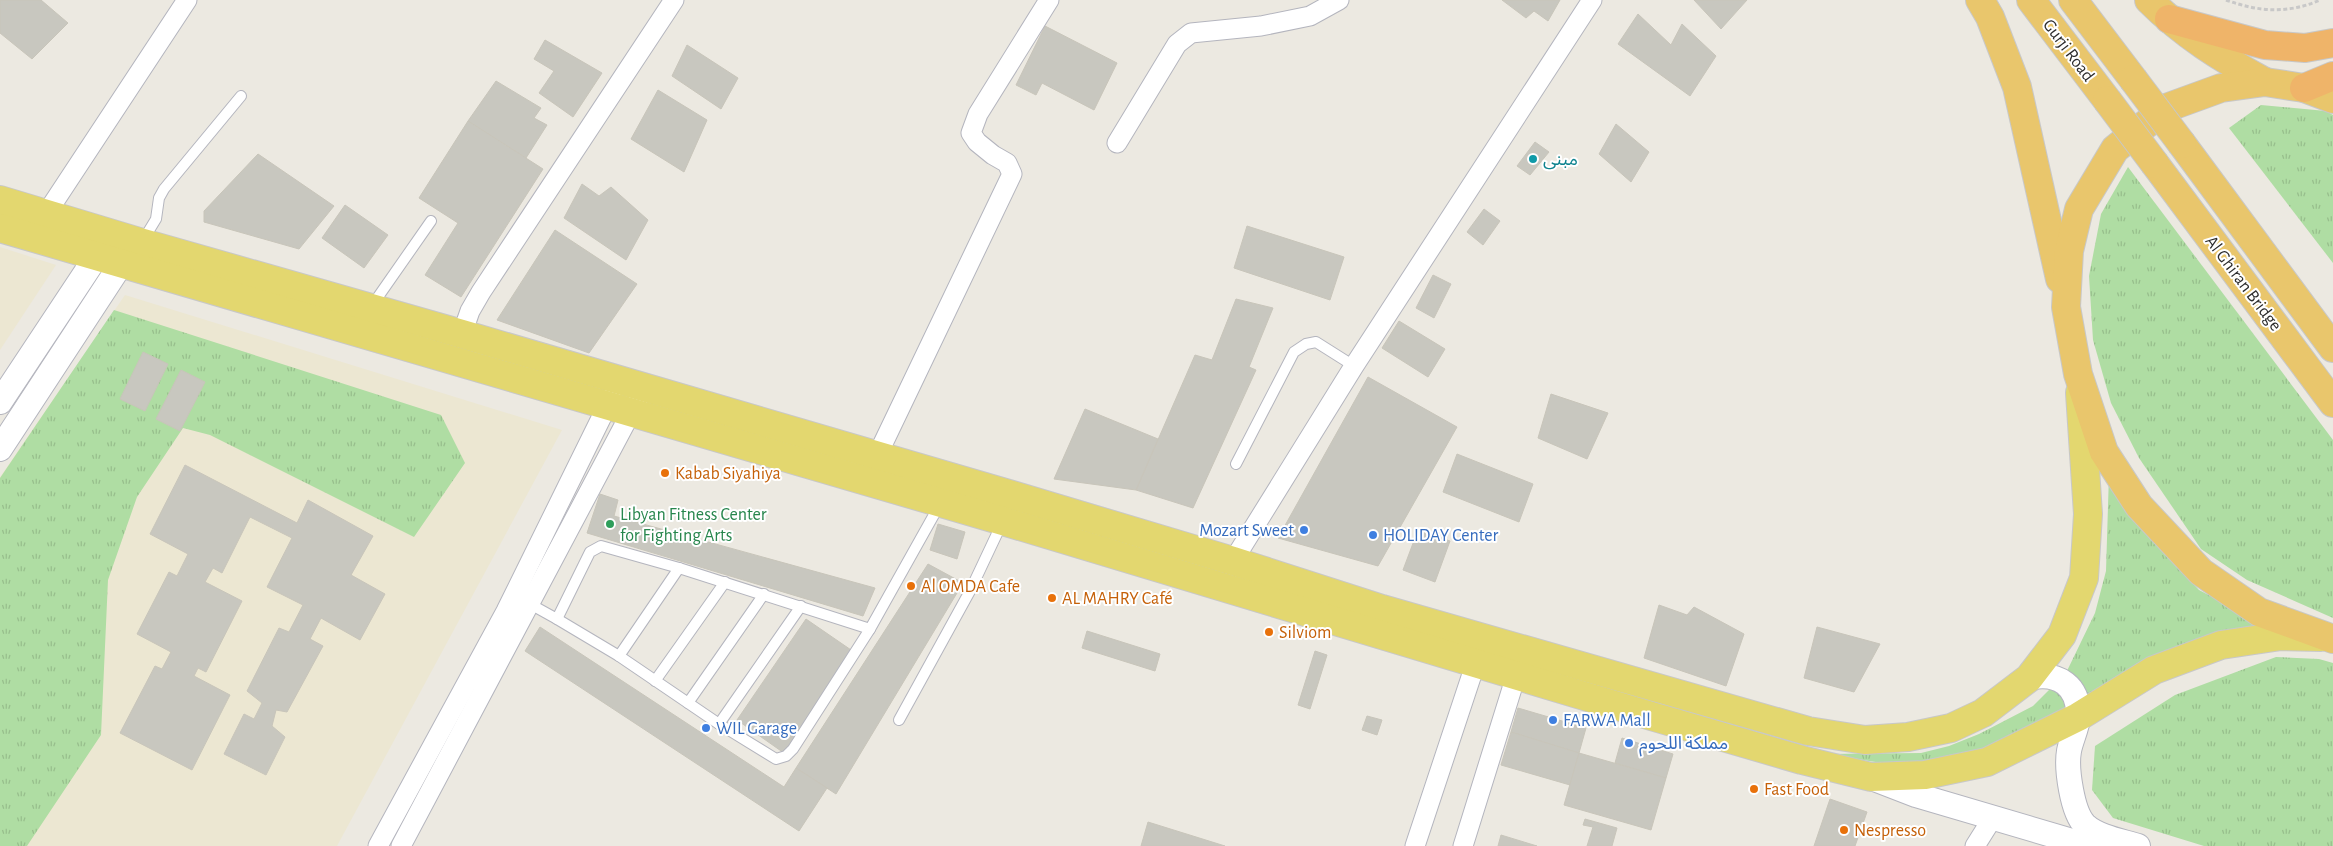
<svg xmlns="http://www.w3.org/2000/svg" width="2333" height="846" font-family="'Alegreya Sans','Noto Sans Arabic',sans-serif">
<defs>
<pattern id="grass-tufts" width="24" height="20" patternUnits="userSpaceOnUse" patternTransform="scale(1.25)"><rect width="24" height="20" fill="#afdda3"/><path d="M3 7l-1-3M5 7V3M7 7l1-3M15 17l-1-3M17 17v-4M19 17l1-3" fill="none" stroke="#97be8c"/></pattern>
</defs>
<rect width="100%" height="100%" fill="#ece9e1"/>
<g fill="#ece7d2">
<path d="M0,247L56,265L0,350Z"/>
<path d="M125,295L562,430L337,846H0V477Z"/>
</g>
<g fill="url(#grass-tufts)">
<path d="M2261,105L2326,111L2333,115V263L2229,128Z"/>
<path d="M2128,167L2333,440V618L2247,580L2201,549L2139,458L2111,403L2093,340L2089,276L2101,214Z"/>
<path d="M114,310L441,415L465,463L414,537L210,435L183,428L137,497L108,580L101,735L27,846H0V478Z"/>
<path d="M2109,474L2145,532L2199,590L2270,627L1992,752L1901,766L1825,754L1921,753L1949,746L1979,734L2033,706L2066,673L2095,613L2106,571Z"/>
<path d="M2276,657L2319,659L2333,663V846H2204L2113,818L2092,790L2095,746L2175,695Z"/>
</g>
<g fill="#c8c7bf" stroke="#c8c5ba">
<path d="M0,0H41L68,23L32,59L0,33Z"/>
<path d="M1502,0H1560L1548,21L1534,11L1526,18Z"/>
<path d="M1694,0H1747L1721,29Z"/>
<path d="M1638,14L1671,45L1682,24L1716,56L1690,96L1618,44Z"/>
<path d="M1045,26L1117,63L1094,110L1042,83L1036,95L1016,85Z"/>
<path d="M545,40L602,73L573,117L539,93L554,71L534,59Z"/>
<path d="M687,45L738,78L721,109L672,76Z"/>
<path d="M496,81L541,108L534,118L547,125L526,158L468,121Z"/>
<path d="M658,90L707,120L684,172L631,139Z"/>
<path d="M468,121L543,169L461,297L425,275L458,223L419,198Z"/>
<path d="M1616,124L1649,152L1631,182L1599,154Z"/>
<path d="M1535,142L1549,152L1530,175L1517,166Z"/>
<path d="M258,154L334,206L299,249L204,222V211Z"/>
<path d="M582,184L599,196L611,187L648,220L626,260L564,218Z"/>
<path d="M345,205L388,235L364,268L322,238Z"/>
<path d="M1484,209L1500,221L1483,245L1467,232Z"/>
<path d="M1247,226L1344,257L1330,300L1234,268Z"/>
<path d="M555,230L637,284L589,353L497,320Z"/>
<path d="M1433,275L1451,284L1434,318L1416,308Z"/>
<path d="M1236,299L1273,308L1249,367L1256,370L1193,508L1136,490L1195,355L1212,360Z"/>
<path d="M1399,321L1445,349L1428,377L1382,348Z"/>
<path d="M143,352L168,364L145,411L120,399Z"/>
<path d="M181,370L205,382L180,431L156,419Z"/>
<path d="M1368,377L1457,427L1378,566L1278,538Z"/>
<path d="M1551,394L1608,413L1587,459L1538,438Z"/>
<path d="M1085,409L1158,439L1136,490L1054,479Z"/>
<path d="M1457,454L1533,484L1519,522L1443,492Z"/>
<path d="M185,465L297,523L308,500L373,536L351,575L385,594L360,640L321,618L310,639L323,646L287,712L276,710L272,726L285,737L266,775L224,754L244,714L254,719L262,703L247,691L279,628L289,632L303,605L267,587L292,538L250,517L222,573L213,568L205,582L242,601L206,672L198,668L194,676L230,695L192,770L120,733L155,666L162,669L171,652L137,634L169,572L177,576L188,554L150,534Z"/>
<path d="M600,494L618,500L614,516L875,588L863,616L587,533Z"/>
<path d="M938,524L965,532L957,559L930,550Z"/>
<path d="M1418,530L1450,541L1435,582L1403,570Z"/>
<path d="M928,564L963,583L836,794L796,768Z"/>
<path d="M1659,605L1687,615L1694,607L1744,634L1726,686L1644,658Z"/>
<path d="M806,619L854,652L784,753L737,720Z"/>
<path d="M540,627L784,787L796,768L827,788L799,831L525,651Z"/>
<path d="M1817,627L1880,644L1854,692L1804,678Z"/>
<path d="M1087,631L1160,654L1155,671L1082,648Z"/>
<path d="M1315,651L1327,655L1310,709L1298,705Z"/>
<path d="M1518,708L1586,728L1579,753L1511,732Z"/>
<path d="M1367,716L1382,720L1377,735L1362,730Z"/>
<path d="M1511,732L1579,753L1570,785L1501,765Z"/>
<path d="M1622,738L1673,754L1666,778L1615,763Z"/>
<path d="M1579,753L1666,778L1651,830L1564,805Z"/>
<path d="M1830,799L1867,812L1855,846H1814Z"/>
<path d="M1585,819L1617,828L1612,846H1587L1593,827L1583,825Z"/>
<path d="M1148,822L1225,846H1141Z"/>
<path d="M1501,835L1537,846H1498Z"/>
</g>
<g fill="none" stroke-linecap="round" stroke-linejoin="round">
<g stroke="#b4b5be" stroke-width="12">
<g id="service">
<path d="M142,242L156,219L159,198L164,189L241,96"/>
<path d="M371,307L431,221"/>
<path d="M1236,464L1294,352L1306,344L1316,342L1354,366"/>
<path d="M530,604L557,619L590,552L601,546L679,568L870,629L940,504"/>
<path d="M557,619L619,656L719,724L776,759L786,756L793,749L870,629"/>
<path d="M619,656L679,568"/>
<path d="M655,681L725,582"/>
<path d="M688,703L764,594"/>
<path d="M899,720L970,591L1003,521"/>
<path d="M719,724L801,606"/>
</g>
</g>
<g stroke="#b4b5be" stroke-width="21">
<g id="minor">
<path d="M1117,143L1177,44L1191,33L1261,26L1310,16L1339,0"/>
<path d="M46,214L187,0"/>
<path d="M462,334L470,311L481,292L674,0"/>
<path d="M877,456L1012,174L1007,163L993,155L977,142L971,133L978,114L1049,0"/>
<path d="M1233,561L1354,366L1592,0"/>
<path d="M378,846L506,611L612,396"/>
<path d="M401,846L644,388"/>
<path d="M1415,846L1479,653"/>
<path d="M1463,846L1519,666"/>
<path d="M1975,846L1992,819"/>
</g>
</g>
<g stroke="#b4b5be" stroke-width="26">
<g id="tertiary">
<path d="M0,402L106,242"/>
<path d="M0,449L131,249"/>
<path d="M2029,678C2058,671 2080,686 2078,718C2077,729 2071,740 2069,751C2066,768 2072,812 2085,825C2098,837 2122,841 2138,846"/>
<path d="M1872,778L1916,795L2089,846"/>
</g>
</g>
<g stroke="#c8c8c8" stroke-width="30">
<g id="primary">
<path d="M0,200L136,241L462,334L1012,495L1233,561L1382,609L1808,731L1865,740L1908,737L1951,728L1983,713L2029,678L2062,635L2084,578L2088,514L2080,393"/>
<path d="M0,228L1003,521L1651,716L1802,760L1871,777L1925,775L1987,762L2078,717L2154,670L2221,645L2281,636L2321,637"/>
</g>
</g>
<g stroke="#c8c8c8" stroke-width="30">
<g id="trunk">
<path d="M1980,0L1990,17L2017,87L2060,279"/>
<path d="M2031,0L2107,100"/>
<path d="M2073,0L2133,79"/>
<path d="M2149,0C2184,35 2221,58 2265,82"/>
<path d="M2333,99L2304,88L2265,82L2221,88L2166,108L2115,149L2079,209L2069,251L2066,307L2078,374L2104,452L2139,506L2201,572L2259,612L2333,639"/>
<path d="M2182,144L2333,348"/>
<path d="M2155,164L2333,403"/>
</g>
</g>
<g stroke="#c8c8c8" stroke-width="30">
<g id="motorway">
<path d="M2169,19L2265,45L2305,48L2333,43"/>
<path d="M2304,88L2333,76"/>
</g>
</g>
<path stroke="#c8c8c8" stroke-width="3" stroke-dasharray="4 2.5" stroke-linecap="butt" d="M2226,0C2259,12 2288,14 2320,0"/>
<use href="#service" stroke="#fff" stroke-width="10"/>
<use href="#minor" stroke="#fff" stroke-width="19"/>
<use href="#tertiary" stroke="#fff" stroke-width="24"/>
<use href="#primary" stroke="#e3d76f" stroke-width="28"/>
<use href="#trunk" stroke="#e9c66c" stroke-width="28"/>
<use href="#motorway" stroke="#efb469" stroke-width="28"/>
<g stroke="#c8c8c8" stroke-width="30" stroke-linecap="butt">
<g id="trunk-bridge">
<path d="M2133,79L2182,144"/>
<path d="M2107,100L2155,164"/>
</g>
</g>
<use href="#trunk-bridge" stroke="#e9c66c" stroke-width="28"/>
</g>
<circle fill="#0f9aa8" stroke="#fff" stroke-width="2" cx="1533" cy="159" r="5"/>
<g fill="#e8710a" stroke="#fff" stroke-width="2">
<circle cx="665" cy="473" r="5"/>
<circle cx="911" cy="586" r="5"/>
<circle cx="1052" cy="598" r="5"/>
<circle cx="1269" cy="632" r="5"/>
<circle cx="1754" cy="789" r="5"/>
<circle cx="1844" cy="830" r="5"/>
</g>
<circle fill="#2e9e5b" stroke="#fff" stroke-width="2" cx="610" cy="524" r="5"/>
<g fill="#3f7fe0" stroke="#fff" stroke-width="2">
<circle cx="1304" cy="530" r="5"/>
<circle cx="1373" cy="535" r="5"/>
<circle cx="1553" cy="720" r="5"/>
<circle cx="706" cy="728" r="5"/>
<circle cx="1629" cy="743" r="5"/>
</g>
<g text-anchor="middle" stroke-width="4" stroke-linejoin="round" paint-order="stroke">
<g font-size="18" fill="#2c2c2c" stroke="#fff">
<text transform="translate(2069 50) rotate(53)" y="6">Gurji Road</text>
<text transform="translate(2244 283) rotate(53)" y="6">Al Ghiran Bridge</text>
</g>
<g font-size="18" fill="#0d838f" stroke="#fff" text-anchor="start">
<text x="1543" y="165">مبنى</text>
</g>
<g font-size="18" fill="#c56008" stroke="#fff" text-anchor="start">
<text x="675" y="479">Kabab Siyahiya</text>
<text x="921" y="592">Al OMDA Cafe</text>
<text x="1062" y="604">AL MAHRY Café</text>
<text x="1279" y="638">Silviom</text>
<text x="1764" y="795">Fast Food</text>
<text x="1854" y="836">Nespresso</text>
</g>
<g font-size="18" fill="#27864d" stroke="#fff" text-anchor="start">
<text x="620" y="520">Libyan Fitness Center<tspan x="620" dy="21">for Fighting Arts</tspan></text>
</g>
<g font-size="18" fill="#366cbe" stroke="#fff" text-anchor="start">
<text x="1294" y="536" text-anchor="end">Mozart Sweet</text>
<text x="1383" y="541">HOLIDAY Center</text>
<text x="1563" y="726">FARWA Mall</text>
<text x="716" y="734">WIL Garage</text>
<text x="1639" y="749">مملكة اللحوم</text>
</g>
</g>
</svg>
